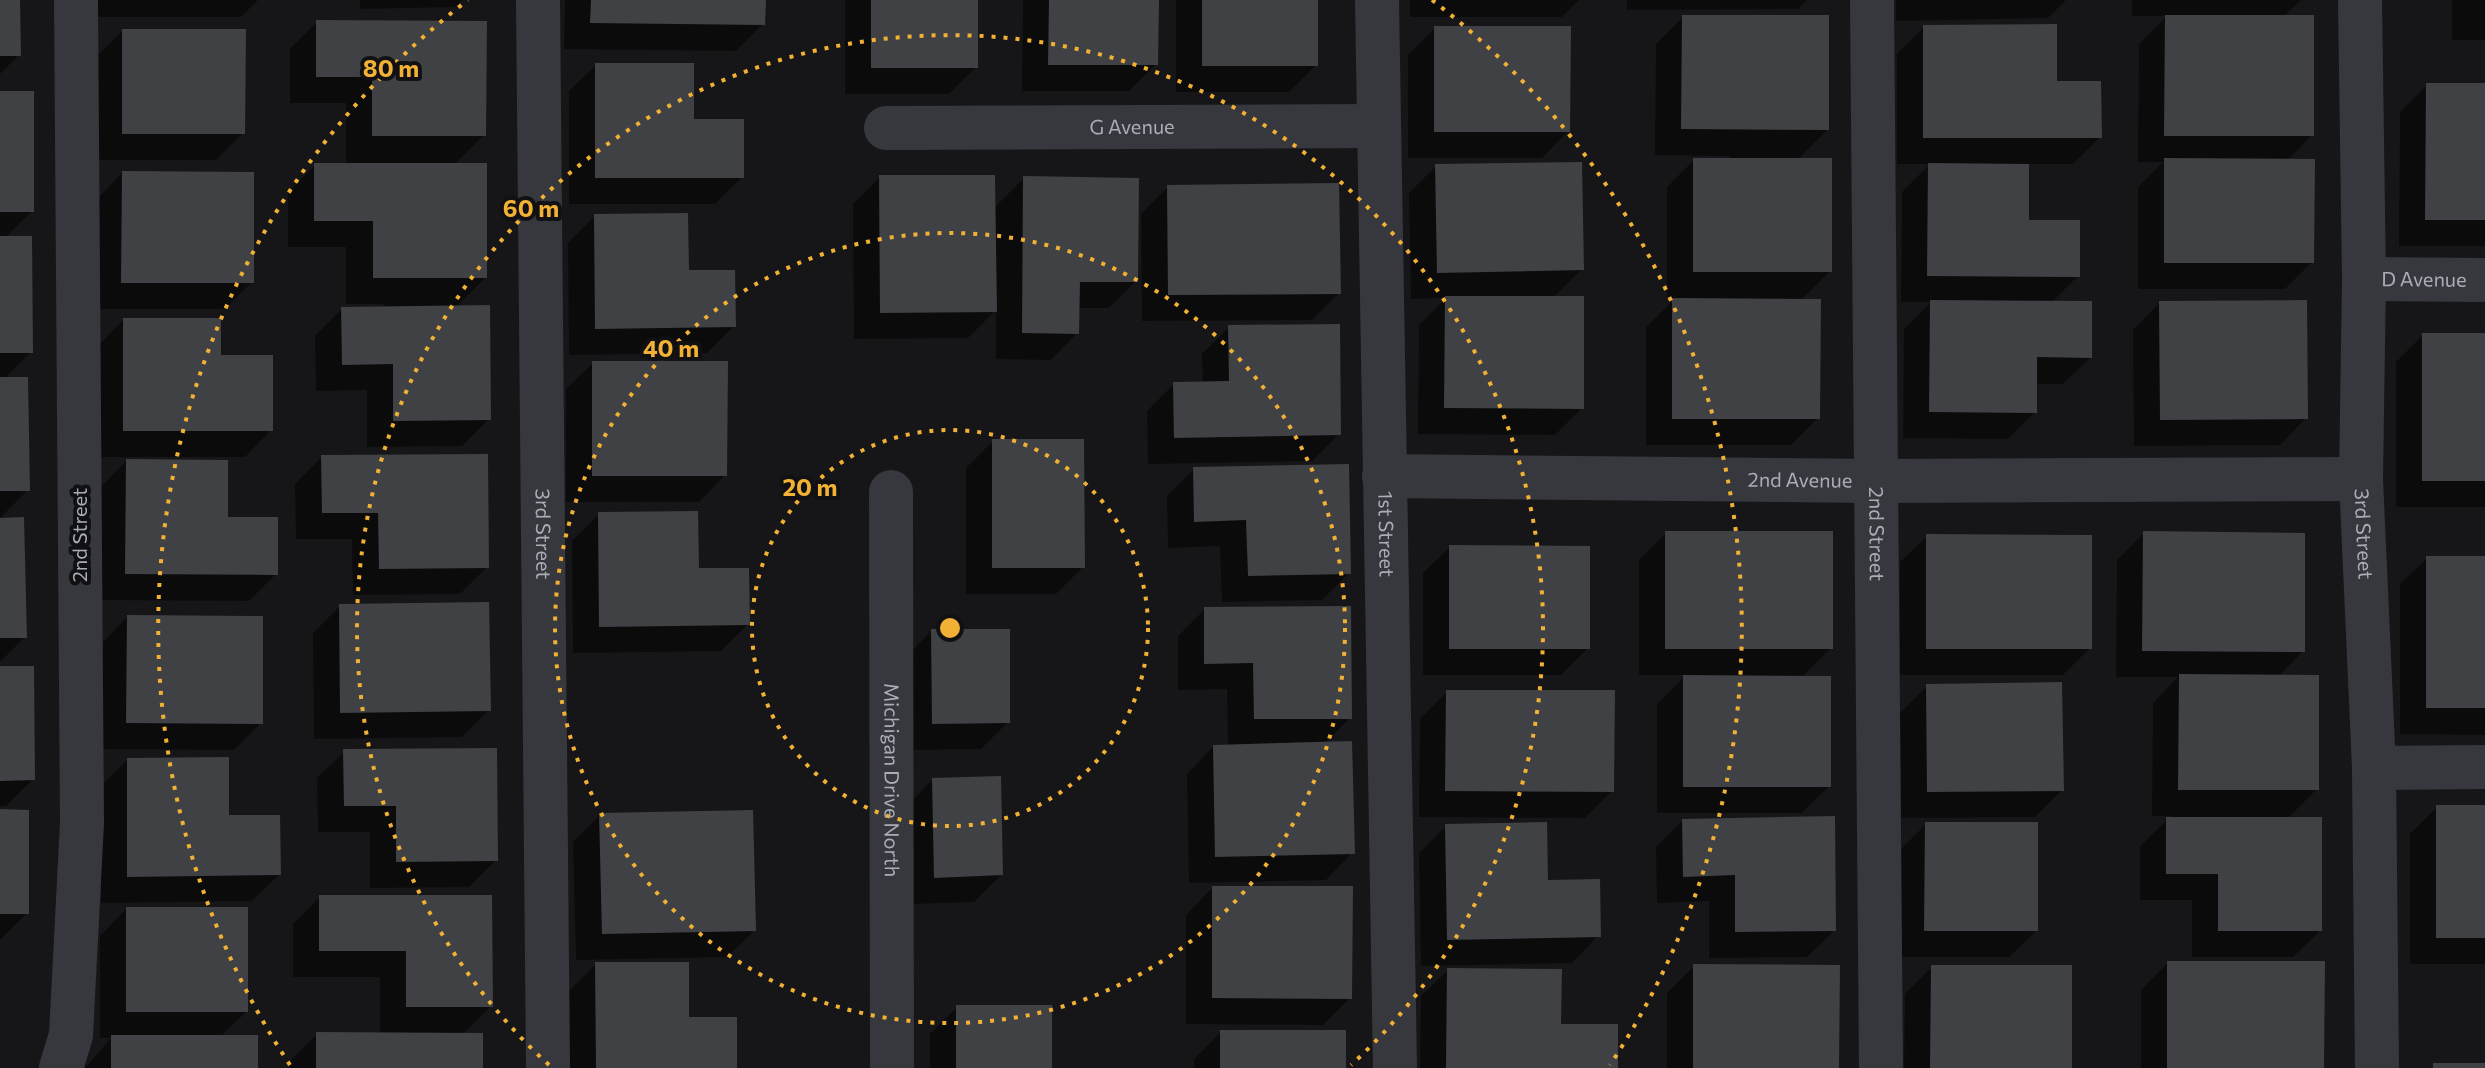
<svg xmlns="http://www.w3.org/2000/svg" width="2485" height="1068" font-family="Commissioner,sans-serif">
<rect width="100%" height="100%" fill="#161618"/>
<g fill="#0007">
<path d="M0,0H18L19,55L0,74Z"/>
<path d="M94,0H258L241,17H94Z"/>
<path d="M360,0H462L455,7L360,9Z"/>
<path d="M565,0H764L763,24L736,51L564,49Z"/>
<path d="M845,0H976V67L949,94H845Z"/>
<path d="M1023,0H1157L1156,64L1129,91H1022Z"/>
<path d="M1176,0H1316V65L1289,92H1176Z"/>
<path d="M1410,0H1579L1562,17H1410Z"/>
<path d="M1627,0H1807L1798,9L1627,10Z"/>
<path d="M1896,0H2066L2048,18L1896,21Z"/>
<path d="M2132,0H2301L2283,17L2312,135L2287,161L2312,262L2285,289H2138V187L2163,162H2138L2139,44L2167,16H2132Z"/>
<rect x="2452" y="0" width="33" height="40"/>
<path d="M1683,17L1827,130L1797,160L1830,271L1800,301L1818,418L1791,445H1646V327L1676,298H1667V187L1694,160H1730V156L1655,155L1656,44Z"/>
<path d="M317,22L484,135L454,165L485,278L456,307L489,419L462,446L367,447V390L316,391L315,336L342,309L384,308V304H346V247H288V192L315,165H346V103H290V49Z"/>
<path d="M1924,27L2056,83L2100,137L2073,164H2027V222L2078,276L2051,303L2090,358L2063,384H2035V412L2008,439L1903,438L1904,329L1931,302H1901L1902,192L1930,164H1897V54Z"/>
<path d="M1435,28L1568,131L1542,158H1408V55Z"/>
<path d="M122,31L243,133L216,160H96V57Z"/>
<path d="M596,65L692,122L742,177L715,204H569V91Z"/>
<path d="M2427,85H2485V246H2399L2400,112Z"/>
<path d="M0,93L32,211L5,238L31,352L4,379L28,490L0,518Z"/>
<path d="M1436,166L1582,269L1553,298L1582,408L1555,435L1418,434L1419,325L1446,298L1411,299L1409,193Z"/>
<path d="M122,173L252,282L225,309H95L96,200Z"/>
<path d="M880,177L993,209L1024,178L1136,281L1109,308H1078L1077,333L1051,360L996,359V310L968,338L854,339L853,204Z"/>
<path d="M1168,187L1339,293L1312,320L1142,321L1141,214Z"/>
<path d="M595,216L687,272L734,326L707,353L569,355L568,243Z"/>
<path d="M2159,303L2306,418L2280,445L2134,446L2133,330Z"/>
<path d="M123,320L271,430L245,457H97V347Z"/>
<path d="M1229,327L1339,434L1312,461L1148,464L1147,411L1174,384H1203L1202,354Z"/>
<path d="M2423,335H2485V507H2396V362Z"/>
<path d="M593,363L725,475L699,502H566V389Z"/>
<path d="M993,441L1083,567L1056,594H966V468Z"/>
<path d="M322,457L487,567L460,594L353,595L352,539H296L295,484Z"/>
<path d="M126,461L276,574L249,601L99,600L100,488Z"/>
<path d="M1194,469L1349,573L1322,600L1222,602L1220,546L1168,548L1167,496Z"/>
<path d="M599,514L697,570L748,624L721,651L573,653L572,541Z"/>
<path d="M0,520L25,637L0,662Z"/>
<path d="M1666,533L1831,648L1801,678L1829,786L1802,813H1657V704L1686,675H1639V560Z"/>
<path d="M2144,533L2303,651L2278,677L2317,789L2287,819L2320,931L2293,957H2192V900H2140V846L2171,816H2152L2153,703L2178,677H2116L2117,560Z"/>
<path d="M1927,536L2090,648L2063,675H1900V562Z"/>
<path d="M1450,547L1588,648L1561,675H1423V573Z"/>
<path d="M2427,558H2485V735L2400,734V584Z"/>
<path d="M340,606L489,710L462,737L314,739L313,633Z"/>
<path d="M1205,609L1350,718L1324,744L1352,853L1326,880L1189,883L1187,774L1213,747H1228L1227,689L1178,690V636Z"/>
<path d="M127,617L261,723L234,750L100,749L101,644Z"/>
<path d="M931,631L1008,722L981,749L906,750L905,658Z"/>
<path d="M0,668L33,779L6,806H0Z"/>
<path d="M1927,686L2062,790L2035,817L1901,818L1900,713Z"/>
<path d="M1447,692L1612,791L1585,818L1419,817L1420,719Z"/>
<path d="M344,752L496,860L469,887L370,888V832H318L317,778Z"/>
<path d="M127,760L279,875L252,901L101,903L100,787Z"/>
<path d="M932,780L1001,875L974,902L908,904L906,807Z"/>
<path d="M2437,807H2485V964H2410V834Z"/>
<path d="M0,811L27,913L0,940Z"/>
<path d="M600,815L754,931L727,957L576,960L573,842Z"/>
<path d="M1683,820L1834,931L1807,957L1709,958V901L1657,903L1656,847Z"/>
<path d="M1926,824L2036,931L2009,957H1898L1899,851Z"/>
<path d="M1446,826L1546,882L1598,936L1572,963L1421,966L1419,853Z"/>
<path d="M1212,888L1350,998L1323,1025L1186,1024V915Z"/>
<path d="M320,897H490L491,1006L462,1035L481,1068H290V1061L317,1034L380,1035V977H293V924Z"/>
<path d="M126,909L246,1012L220,1037L256,1068H85L111,1038H100V936Z"/>
<path d="M2168,963L2322,1068H2141V990Z"/>
<path d="M596,964L735,1068H570L569,991Z"/>
<path d="M1694,966L1837,1068H1667V993Z"/>
<path d="M1932,967L2070,1068H1904L1905,994Z"/>
<path d="M1448,970L1616,1068H1420L1421,996Z"/>
<path d="M957,1007L1050,1068H930V1034Z"/>
<path d="M1221,1032L1344,1068H1194V1059Z"/>
</g>
<g fill="#404145">
<path d="M0,0H20L21,56H0Z"/>
<path d="M591,0H766L765,25L590,23Z"/>
<rect x="871" y="0" width="107" height="68"/>
<path d="M1049,0H1159L1158,65H1048Z"/>
<rect x="1202" y="0" width="116" height="66"/>
<path d="M1682,15H1829V130L1681,129Z"/>
<path d="M2165,15H2314V136H2164Z"/>
<path d="M316,20L487,21L486,136H372V77H316Z"/>
<path d="M2057,24V81H2101L2102,138H1923V25Z"/>
<path d="M1434,26H1571L1570,132H1434Z"/>
<path d="M122,29H246L245,134H122Z"/>
<path d="M595,63H694V119H744V178H595Z"/>
<path d="M2426,83H2485V220H2425Z"/>
<rect x="0" y="91" width="34" height="121"/>
<rect x="1693" y="158" width="139" height="114"/>
<path d="M2164,158L2315,159L2314,263H2164Z"/>
<path d="M1582,162L1584,270L1437,273L1435,164Z"/>
<path d="M314,163H487V278H373V221H314Z"/>
<path d="M1928,163L2029,164V220H2080V277L1927,276Z"/>
<path d="M122,171L254,172V283H121Z"/>
<path d="M879,175H995L997,312L880,313Z"/>
<path d="M1023,176L1139,178L1138,282H1080L1079,334L1022,333Z"/>
<path d="M1339,183L1341,294L1168,295L1167,185Z"/>
<path d="M688,213L689,270H735L736,327L595,329L594,214Z"/>
<path d="M0,236H32L33,353H0Z"/>
<path d="M1445,296H1584V409L1444,408Z"/>
<path d="M1672,298L1821,299L1820,419H1672Z"/>
<path d="M1930,300L2092,301V358L2037,357V413L1929,412Z"/>
<path d="M2307,300L2308,419L2160,420L2159,301Z"/>
<path d="M490,305L491,420L393,421V364L342,365L341,307Z"/>
<path d="M123,318H221V355H273V431H123Z"/>
<path d="M1340,324L1341,435L1174,438L1173,382L1229,381L1228,325Z"/>
<rect x="2422" y="333" width="63" height="148"/>
<path d="M592,361H728L727,476H592Z"/>
<path d="M0,377H28L30,491H0Z"/>
<path d="M992,439H1084L1085,568H992Z"/>
<path d="M488,454L489,568L379,569L378,513H322L321,455Z"/>
<path d="M126,459L228,460V517H278V575L125,574Z"/>
<path d="M1349,464L1351,574L1248,576L1246,520L1194,522L1193,467Z"/>
<path d="M698,511L699,568H749L750,625L599,627L598,512Z"/>
<path d="M24,517L27,638H0V518Z"/>
<rect x="1665" y="531" width="168" height="118"/>
<path d="M2143,531L2305,533V652L2142,651Z"/>
<path d="M1926,534L2092,535V649H1926Z"/>
<path d="M1449,545L1590,546V649H1449Z"/>
<rect x="2426" y="556" width="59" height="152"/>
<path d="M489,602L491,711L340,713L339,604Z"/>
<path d="M1351,606L1352,719H1254L1253,663L1204,664V607Z"/>
<path d="M127,615L263,616V724L126,723Z"/>
<path d="M931,629H1010V723L932,724Z"/>
<path d="M0,666H34L35,780L0,781Z"/>
<path d="M2179,674L2319,675V790H2178Z"/>
<path d="M1683,675L1831,676V787H1683Z"/>
<path d="M2062,682L2064,791L1927,792L1926,684Z"/>
<path d="M1446,690H1615L1614,792L1445,791Z"/>
<path d="M1352,741L1355,854L1215,857L1213,745Z"/>
<path d="M497,748L498,861L396,862V806H344L343,749Z"/>
<path d="M229,757V815H280L281,875L127,877V758Z"/>
<path d="M1001,776L1003,875L934,878L932,778Z"/>
<rect x="2436" y="805" width="49" height="133"/>
<path d="M0,809L29,810V914H0Z"/>
<path d="M753,810L756,931L602,934L599,813Z"/>
<path d="M1835,816L1836,931L1735,932V875L1683,877L1682,819Z"/>
<path d="M2166,817H2322V931H2218V874H2166Z"/>
<path d="M1547,822L1548,880L1600,879L1601,937L1447,940L1445,824Z"/>
<path d="M1925,822H2038V931H1924Z"/>
<path d="M1212,886H1353L1352,999L1212,998Z"/>
<path d="M319,895H492L493,1007H406V951H319Z"/>
<rect x="126" y="907" width="122" height="105"/>
<path d="M2167,961H2325L2324,1068H2167Z"/>
<path d="M595,962H689V1017H737V1068H596Z"/>
<path d="M1693,964L1840,965L1839,1068H1693Z"/>
<path d="M1931,965H2072V1068H1930Z"/>
<path d="M1447,968L1562,969L1561,1024H1618V1068H1446Z"/>
<rect x="956" y="1005" width="96" height="63"/>
<rect x="1220" y="1030" width="126" height="38"/>
<path d="M316,1032L483,1033V1068H316Z"/>
<rect x="111" y="1035" width="147" height="33"/>
<rect x="2433" y="1063" width="52" height="5"/>
</g>
<g fill="none" stroke-linecap="round" stroke-linejoin="round">
<g stroke="#37383d" stroke-width="44">
<path id="s1" d="M538,0L548,1068"/>
<path id="s2" d="M1377,0L1395,1068"/>
<path id="s3" d="M1872,0L1881,1068"/>
<path id="s4" d="M2360,0L2364,279L2361,479L2374,768L2377,1068"/>
<path id="s5" d="M886,128L1379,126"/>
<path id="s6" d="M2364,279L2485,280"/>
<path id="s7" d="M1384,476L1878,481L2361,479"/>
<path id="s8" d="M891,492L892,1068"/>
<path d="M2374,768L2485,767"/>
<path d="M61,1068L71,1035L82,823L76,0"/>
</g>
</g>
<g fill="none" stroke="#f2b134" stroke-width="4" stroke-dasharray="4 8">
<circle cx="950" cy="628" r="198"/>
<circle cx="950" cy="628" r="395"/>
<path d="M549 1065A593 593 0 1 1 1351 1065"/>
<path d="M290 1065A791 791 0 0 1 468 0M1432 0A791 791 0 0 1 1610 1065"/>
</g>
<g text-anchor="middle" stroke-width="8" stroke-linejoin="round" paint-order="stroke">
<g font-size="20" fill="#a8adb8" stroke="#111113">
<text dy="7" stroke="none"><textPath href="#s5" startOffset="246">G Avenue</textPath></text>
<text dy="7" stroke="none"><textPath href="#s6" startOffset="60">D Avenue</textPath></text>
<text dy="7" stroke="none"><textPath href="#s7" startOffset="416">2nd Avenue</textPath></text>
<text dy="7" stroke="none"><textPath href="#s1" startOffset="534">3rd Street</textPath></text>
<text dy="7" stroke="none"><textPath href="#s2" startOffset="534">1st Street</textPath></text>
<text dy="7" stroke="none"><textPath href="#s3" startOffset="534">2nd Street</textPath></text>
<text dy="7" stroke="none"><textPath href="#s4" startOffset="534">3rd Street</textPath></text>
<text transform="translate(80 535) rotate(-90)" y="7">2nd Street</text>
<text dy="7" stroke="none"><textPath href="#s8" startOffset="288">Michigan Drive North</textPath></text>
</g>
</g>
<circle cx="950" cy="628" r="12" fill="#f2b134" stroke="#111113" stroke-width="4"/>
<g font-size="24" text-anchor="middle" font-weight="bold" fill="#f2b134" stroke="#111113" stroke-width="8" stroke-linejoin="round" paint-order="stroke">
<text x="391" y="77">80 m</text>
<text x="531" y="217">60 m</text>
<text x="671" y="357">40 m</text>
<text x="810" y="496">20 m</text>
</g>
</svg>
